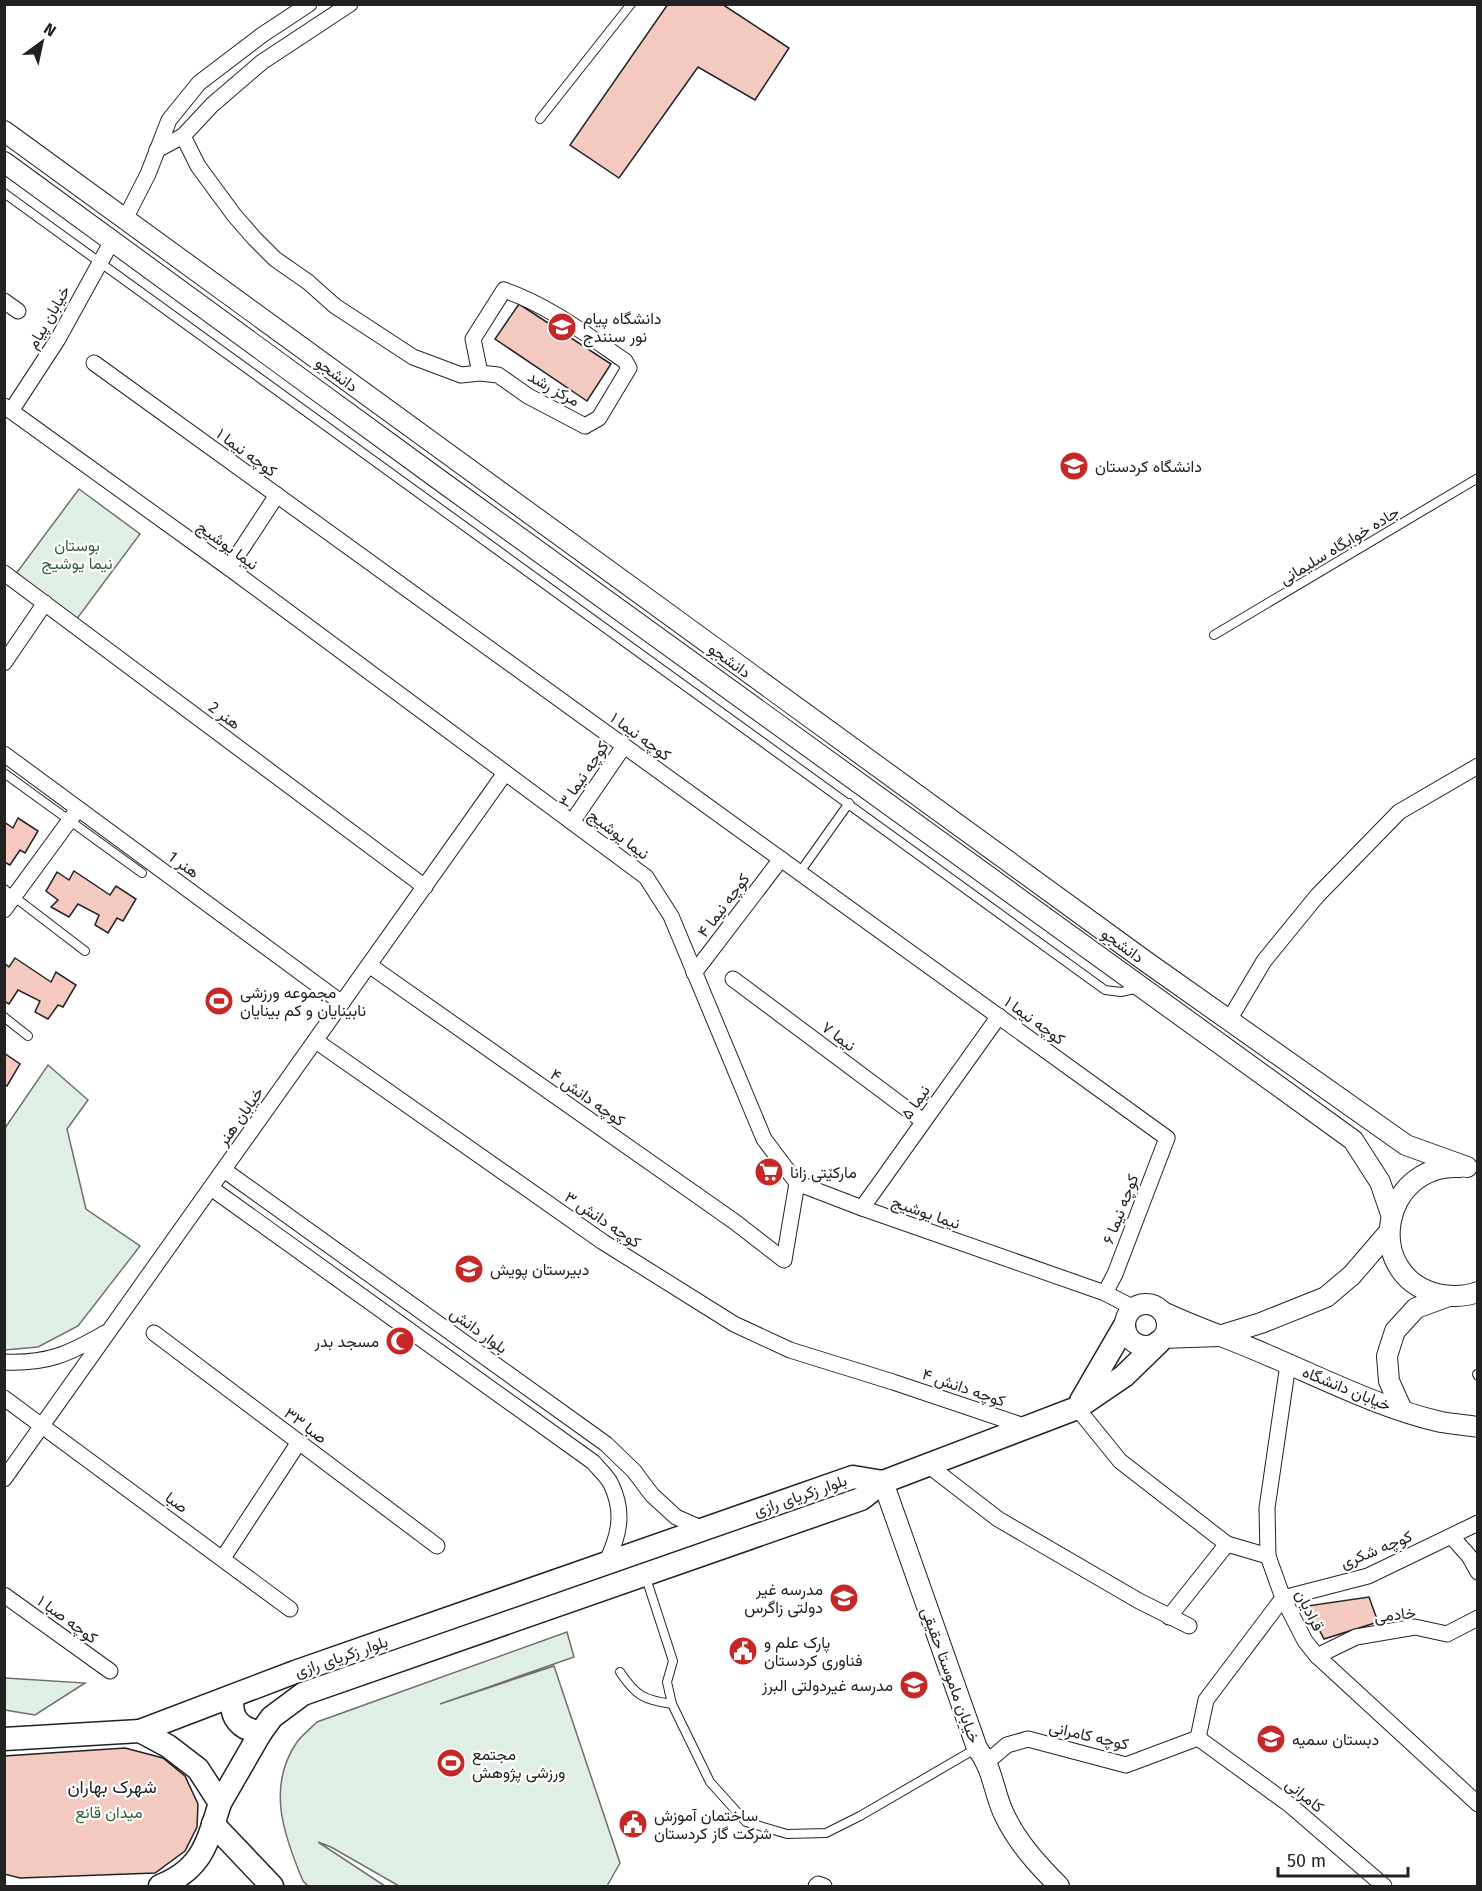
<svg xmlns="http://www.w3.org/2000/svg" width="1482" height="1891" font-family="'Fira Sans',Vazirmatn,sans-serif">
<rect width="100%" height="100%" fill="#fff"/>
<g fill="#e0efe3" stroke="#6f6f6f" stroke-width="1.5">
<path d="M79,489L140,534L76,620L15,575Z"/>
<path d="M48,1065L88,1100L67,1129L86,1209L140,1246L78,1326L38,1347L5,1350V1128Z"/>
<path d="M567,1632L574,1657L440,1704L554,1666L620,1863L607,1886H399L331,1847L318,1842L385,1886H308L303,1881C284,1836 266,1787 297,1742C302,1735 311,1728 317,1722Z"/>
<path d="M4,1678H5L85,1683L35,1715L5,1710Z"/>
</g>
<g fill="#f3c9c0" stroke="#222" stroke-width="1.5">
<path d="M668,4H722L789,48L755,100L698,67L619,178L570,145Z"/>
<path d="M519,304L611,364L587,401L495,339Z"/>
<path d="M18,818L38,831L25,853L20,850L10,865L4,862V822L13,828Z"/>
<path d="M74,871L110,895L116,886L136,899L123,921L117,918L108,933L95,925L99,915L78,904L69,917L51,907L58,900L46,891L57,872L69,880Z"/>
<path d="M15,958L51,982L56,972L76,985L63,1007L58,1005L48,1019L35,1012L40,1001L18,990L9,1004L4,1001V963L9,967Z"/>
<path d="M4,1053L20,1064L7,1086L4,1084Z"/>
<path d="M1369,1597L1378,1622L1324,1639L1307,1606Z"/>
<path d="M125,1748L163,1758L185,1776L198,1804L197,1827L185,1851L155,1873L20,1878L4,1874V1756Z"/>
</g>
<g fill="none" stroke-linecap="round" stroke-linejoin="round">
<g stroke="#222" stroke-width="10">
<g id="service">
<path d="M540,119L631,4"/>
<path d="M4,193L1105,990L1121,992L1139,988"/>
<path d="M1214,635L1478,478"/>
<path d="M4,773L142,873"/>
<path d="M800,872L849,803"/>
<path d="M4,889L85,951"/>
<path d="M4,1017L28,1036"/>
<path d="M1477,1374L1478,1376"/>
<path d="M646,1578L673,1661L667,1682L672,1704L710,1782L746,1822L787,1834L826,1833L860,1816L977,1748"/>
<path d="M620,1672C636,1696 644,1700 672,1704"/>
</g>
</g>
<g stroke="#222" stroke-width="17">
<g id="minor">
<path d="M183,136L198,166L234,215L254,238L275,259L308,282L335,306L413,357L461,375L480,373L498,375L528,396L585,426L599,418L629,368L625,361C587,335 548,305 504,290L473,339L480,373"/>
<path d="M157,150L183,136L212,105L262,62L350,4"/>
<path d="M125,219L148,174L169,120L199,83L262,35L309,4"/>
<path d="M4,301L18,311"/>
<path d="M94,363L1167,1138L1115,1274L1105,1293"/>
<path d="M4,406L229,568L646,877L671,916L764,1139L797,1183L862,1208L1105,1293L1132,1307"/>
<path d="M11,411L58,339L112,241"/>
<path d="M229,568L277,495"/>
<path d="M4,573L425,887"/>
<path d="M4,663L45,603"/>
<path d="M4,754L342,1003"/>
<path d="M572,822L624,746"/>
<path d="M4,910L78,809"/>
<path d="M369,965L735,1222L784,1260L797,1183"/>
<path d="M694,973L781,859"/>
<path d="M733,979L923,1121"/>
<path d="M1229,1020L1264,961L1317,896L1399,812L1478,766"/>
<path d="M316,1041L603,1242L734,1324L790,1350L893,1382L1024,1426"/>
<path d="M224,1170L606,1444L634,1471L652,1495L676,1517L703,1529"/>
<path d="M211,1188L593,1462C599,1469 607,1476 611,1484C625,1513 619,1536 606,1563"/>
<path d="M862,1208L999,1016"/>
<path d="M154,1333L437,1546"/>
<path d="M4,1362C47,1364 69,1354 105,1333"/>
<path d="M1288,1364L1267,1508L1268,1556L1283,1598L1305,1641L1317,1656L1478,1804"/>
<path d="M4,1398L290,1609"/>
<path d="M1077,1408L1120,1461L1227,1544L1268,1556"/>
<path d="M928,1465L998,1519L1139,1601L1189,1626"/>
<path d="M4,1479L505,773"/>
<path d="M1452,1537L1469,1556L1478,1572"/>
<path d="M223,1558L299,1442"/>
<path d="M4,1595L110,1671"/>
<path d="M1169,1617L1227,1544"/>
<path d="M1317,1656L1356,1637L1415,1627L1447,1634L1478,1618"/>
<path d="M1198,1738L1290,1805L1384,1886"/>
<path d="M987,1762L1007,1745L1028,1739L1126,1765L1198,1738L1206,1700L1283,1598L1368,1576L1478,1523"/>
<path d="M816,1886L818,1884L824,1886"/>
</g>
</g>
<g stroke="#222" stroke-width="22">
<g id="tertiary">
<path d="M4,131L1148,963L1406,1145L1467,1167"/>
<path d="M4,162L441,481L1353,1140L1380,1182L1391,1214"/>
<path d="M1460,1167C1381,1163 1362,1275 1437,1294C1451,1297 1464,1297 1478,1292"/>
<circle cx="1146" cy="1325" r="21"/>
<path d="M1163,1312C1197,1328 1231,1339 1265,1354C1322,1378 1380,1408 1441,1422C1453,1424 1465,1425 1478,1427"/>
<path d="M1162,1338L1219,1336L1261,1323L1326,1297L1352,1275L1389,1232"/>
<path d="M1402,1410L1389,1381L1387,1356L1395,1331L1416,1308L1449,1296"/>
<path d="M883,1482L977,1748C993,1769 993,1789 1003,1812C1016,1841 1037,1864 1059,1886"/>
</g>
</g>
<g stroke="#222" stroke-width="25">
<g id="secondary">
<path d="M1081,1401L1124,1327"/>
<path d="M233,1696C229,1717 240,1730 261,1732"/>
<path d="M140,1731L295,1672L853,1477L883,1482"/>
<path d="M4,1739L140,1731L168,1746L198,1769L220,1803C207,1844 202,1869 160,1886"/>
<path d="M220,1803L261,1732L272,1717L303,1694L861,1499L883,1482L1077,1408L1124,1376L1159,1342"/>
<path d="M213,1824L272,1886"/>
</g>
</g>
<use href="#service" stroke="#fff" stroke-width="8"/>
<use href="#minor" stroke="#fff" stroke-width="15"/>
<use href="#tertiary" stroke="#fff" stroke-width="20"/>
<use href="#secondary" stroke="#fff" stroke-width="22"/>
</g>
<defs>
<g id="university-disc" transform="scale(1.5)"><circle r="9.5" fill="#c62828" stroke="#fff"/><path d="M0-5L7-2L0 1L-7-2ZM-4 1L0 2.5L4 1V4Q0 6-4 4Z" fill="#fff"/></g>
<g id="stadium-disc" transform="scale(1.5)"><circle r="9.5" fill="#c62828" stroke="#fff"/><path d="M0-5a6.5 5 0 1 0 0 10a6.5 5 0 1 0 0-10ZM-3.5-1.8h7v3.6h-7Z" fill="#fff"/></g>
<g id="supermarket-disc" transform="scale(1.5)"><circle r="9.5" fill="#c62828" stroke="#fff"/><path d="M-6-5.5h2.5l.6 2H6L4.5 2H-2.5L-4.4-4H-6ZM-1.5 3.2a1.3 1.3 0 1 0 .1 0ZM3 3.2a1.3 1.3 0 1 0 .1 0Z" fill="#fff"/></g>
<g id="school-disc" transform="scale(1.5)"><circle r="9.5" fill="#c62828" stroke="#fff"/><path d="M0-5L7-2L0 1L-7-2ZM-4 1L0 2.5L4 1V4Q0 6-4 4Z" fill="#fff"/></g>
<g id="mosque-disc" transform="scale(1.5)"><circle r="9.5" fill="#c62828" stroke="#fff"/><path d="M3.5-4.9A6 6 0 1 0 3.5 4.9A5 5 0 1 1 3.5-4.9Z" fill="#fff"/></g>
<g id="civic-disc" transform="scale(1.5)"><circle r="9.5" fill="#c62828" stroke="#fff"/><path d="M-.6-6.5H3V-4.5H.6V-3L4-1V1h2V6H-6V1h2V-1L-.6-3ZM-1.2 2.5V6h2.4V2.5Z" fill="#fff"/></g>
</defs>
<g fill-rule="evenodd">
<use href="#university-disc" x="562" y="327"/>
<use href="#university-disc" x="1074" y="466"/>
<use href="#stadium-disc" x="219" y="1001"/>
<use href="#supermarket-disc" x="769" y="1172"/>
<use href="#school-disc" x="469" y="1269"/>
<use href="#mosque-disc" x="400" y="1341"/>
<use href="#school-disc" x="844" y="1598"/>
<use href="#civic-disc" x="743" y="1651"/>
<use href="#school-disc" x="914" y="1685"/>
<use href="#school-disc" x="1271" y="1739"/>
<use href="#stadium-disc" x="451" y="1763"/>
<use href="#civic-disc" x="633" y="1824"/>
</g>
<g text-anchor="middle" stroke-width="4.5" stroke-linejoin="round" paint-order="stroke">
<g font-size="16" fill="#222" stroke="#fff">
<text transform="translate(48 317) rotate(-60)" y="6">خیابان پیام</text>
<text transform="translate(337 374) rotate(36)" y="6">دانشجو</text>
<text transform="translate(554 388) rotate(29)" y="6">مرکز رشد</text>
<text transform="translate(247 452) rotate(36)" y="6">کوچه نیما ۱</text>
<text transform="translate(228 545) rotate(36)" y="6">نیما یوشیج</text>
<text transform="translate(1339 545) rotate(-31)" y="6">جاده خوابگاه سلیمانی</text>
<text transform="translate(730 660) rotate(36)" y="6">دانشجو</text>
<text transform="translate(225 715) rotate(37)" y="6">هنر 2</text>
<text transform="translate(641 736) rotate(36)" y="6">کوچه نیما ۱</text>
<text transform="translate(583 774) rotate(-56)" y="6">کوچه نیما ۳</text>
<text transform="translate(619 834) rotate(37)" y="6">نیما یوشیج</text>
<text transform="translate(184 864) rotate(36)" y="6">هنر 1</text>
<text transform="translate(723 905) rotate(-53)" y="6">کوچه نیما ۴</text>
<text transform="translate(1123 945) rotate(36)" y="6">دانشجو</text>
<text transform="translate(1035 1020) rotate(36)" y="6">کوچه نیما ۱</text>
<text transform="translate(839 1036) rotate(37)" y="6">نیما ۷</text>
<text transform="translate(588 1097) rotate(35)" y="6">کوچه دانش ۴</text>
<text transform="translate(915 1102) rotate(-55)" y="6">نیما ۵</text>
<text transform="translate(240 1116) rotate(-55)" y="6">خیابان هنر</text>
<text transform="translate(1120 1209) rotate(-69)" y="6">کوچه نیما ۶</text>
<text transform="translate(926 1212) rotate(19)" y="6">نیما یوشیج</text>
<text transform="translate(603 1219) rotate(34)" y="6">کوچه دانش ۳</text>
<text transform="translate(479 1330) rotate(36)" y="6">بلوار دانش</text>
<text transform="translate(964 1387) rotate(19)" y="6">کوچه دانش ۴</text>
<text transform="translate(1347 1388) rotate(22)" y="6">خیابان دانشگاه</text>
<text transform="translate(306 1425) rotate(37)" y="6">۳۳ صبا</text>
<text transform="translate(800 1495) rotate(-19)" y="6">بلوار زکریای رازی</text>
<text transform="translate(177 1502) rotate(36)" y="6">صبا</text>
<text transform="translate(1376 1549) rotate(-22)" y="6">کوچه شکری</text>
<text transform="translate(1310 1610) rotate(63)" y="6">قرادیان</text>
<text transform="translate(1395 1614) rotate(-6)" y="6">خادمی</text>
<text transform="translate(68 1619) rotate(36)" y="6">کوچه صبا ۱</text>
<text transform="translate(341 1656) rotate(-19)" y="6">بلوار زکریای رازی</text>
<text transform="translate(951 1675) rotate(70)" y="6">خیابان ماموستا حقیقی</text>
<text transform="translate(1089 1735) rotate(13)" y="6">کوچه کامرانی</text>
<text transform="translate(1305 1795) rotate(39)" y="6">کامرانی</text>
</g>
<g font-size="16" fill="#222" stroke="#fff" text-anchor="start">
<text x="583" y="324">دانشگاه پیام<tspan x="583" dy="18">نور سنندج</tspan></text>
<text x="1095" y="472">دانشگاه کردستان</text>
<text x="240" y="998">مجموعه ورزشی<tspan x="240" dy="18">نابینایان و کم بینایان</tspan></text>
<text x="790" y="1178">مارکێتی زانا</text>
<text x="490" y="1275">دبیرستان پویش</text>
<text x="379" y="1347" text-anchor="end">مسجد بدر</text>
<text x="823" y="1595" text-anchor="end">مدرسه غیر<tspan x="823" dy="18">دولتی زاگرس</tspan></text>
<text x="764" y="1648">پارک علم و<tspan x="764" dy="18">فناوری کردستان</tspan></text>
<text x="893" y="1691" text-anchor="end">مدرسه غیردولتی البرز</text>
<text x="1292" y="1745">دبستان سمیه</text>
<text x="472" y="1760">مجتمع<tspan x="472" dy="18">ورزشی پژوهش</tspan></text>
<text x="654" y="1821">ساختمان آموزش<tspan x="654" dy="18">شرکت گاز کردستان</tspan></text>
</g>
<g font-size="16" fill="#2f5e38" stroke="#fff">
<text x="77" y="551">بوستان<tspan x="77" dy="18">نیما یوشیج</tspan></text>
<text x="109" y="1818">میدان قانع</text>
</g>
<g font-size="18" fill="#222" stroke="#fff">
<text x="112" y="1793">شهرک بهاران</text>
</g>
</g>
<rect width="1482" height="1891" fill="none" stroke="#222222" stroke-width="12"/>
<g transform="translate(42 42) rotate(33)" stroke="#ffffff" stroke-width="4.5" paint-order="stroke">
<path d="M0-4.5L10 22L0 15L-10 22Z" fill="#222222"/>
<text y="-9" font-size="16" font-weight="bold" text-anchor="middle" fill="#222222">N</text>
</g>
<path d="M1278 1867v9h130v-9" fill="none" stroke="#222222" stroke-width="3"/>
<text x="1287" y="1867" font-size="18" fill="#222222" stroke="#ffffff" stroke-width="4.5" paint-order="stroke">50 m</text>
</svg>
